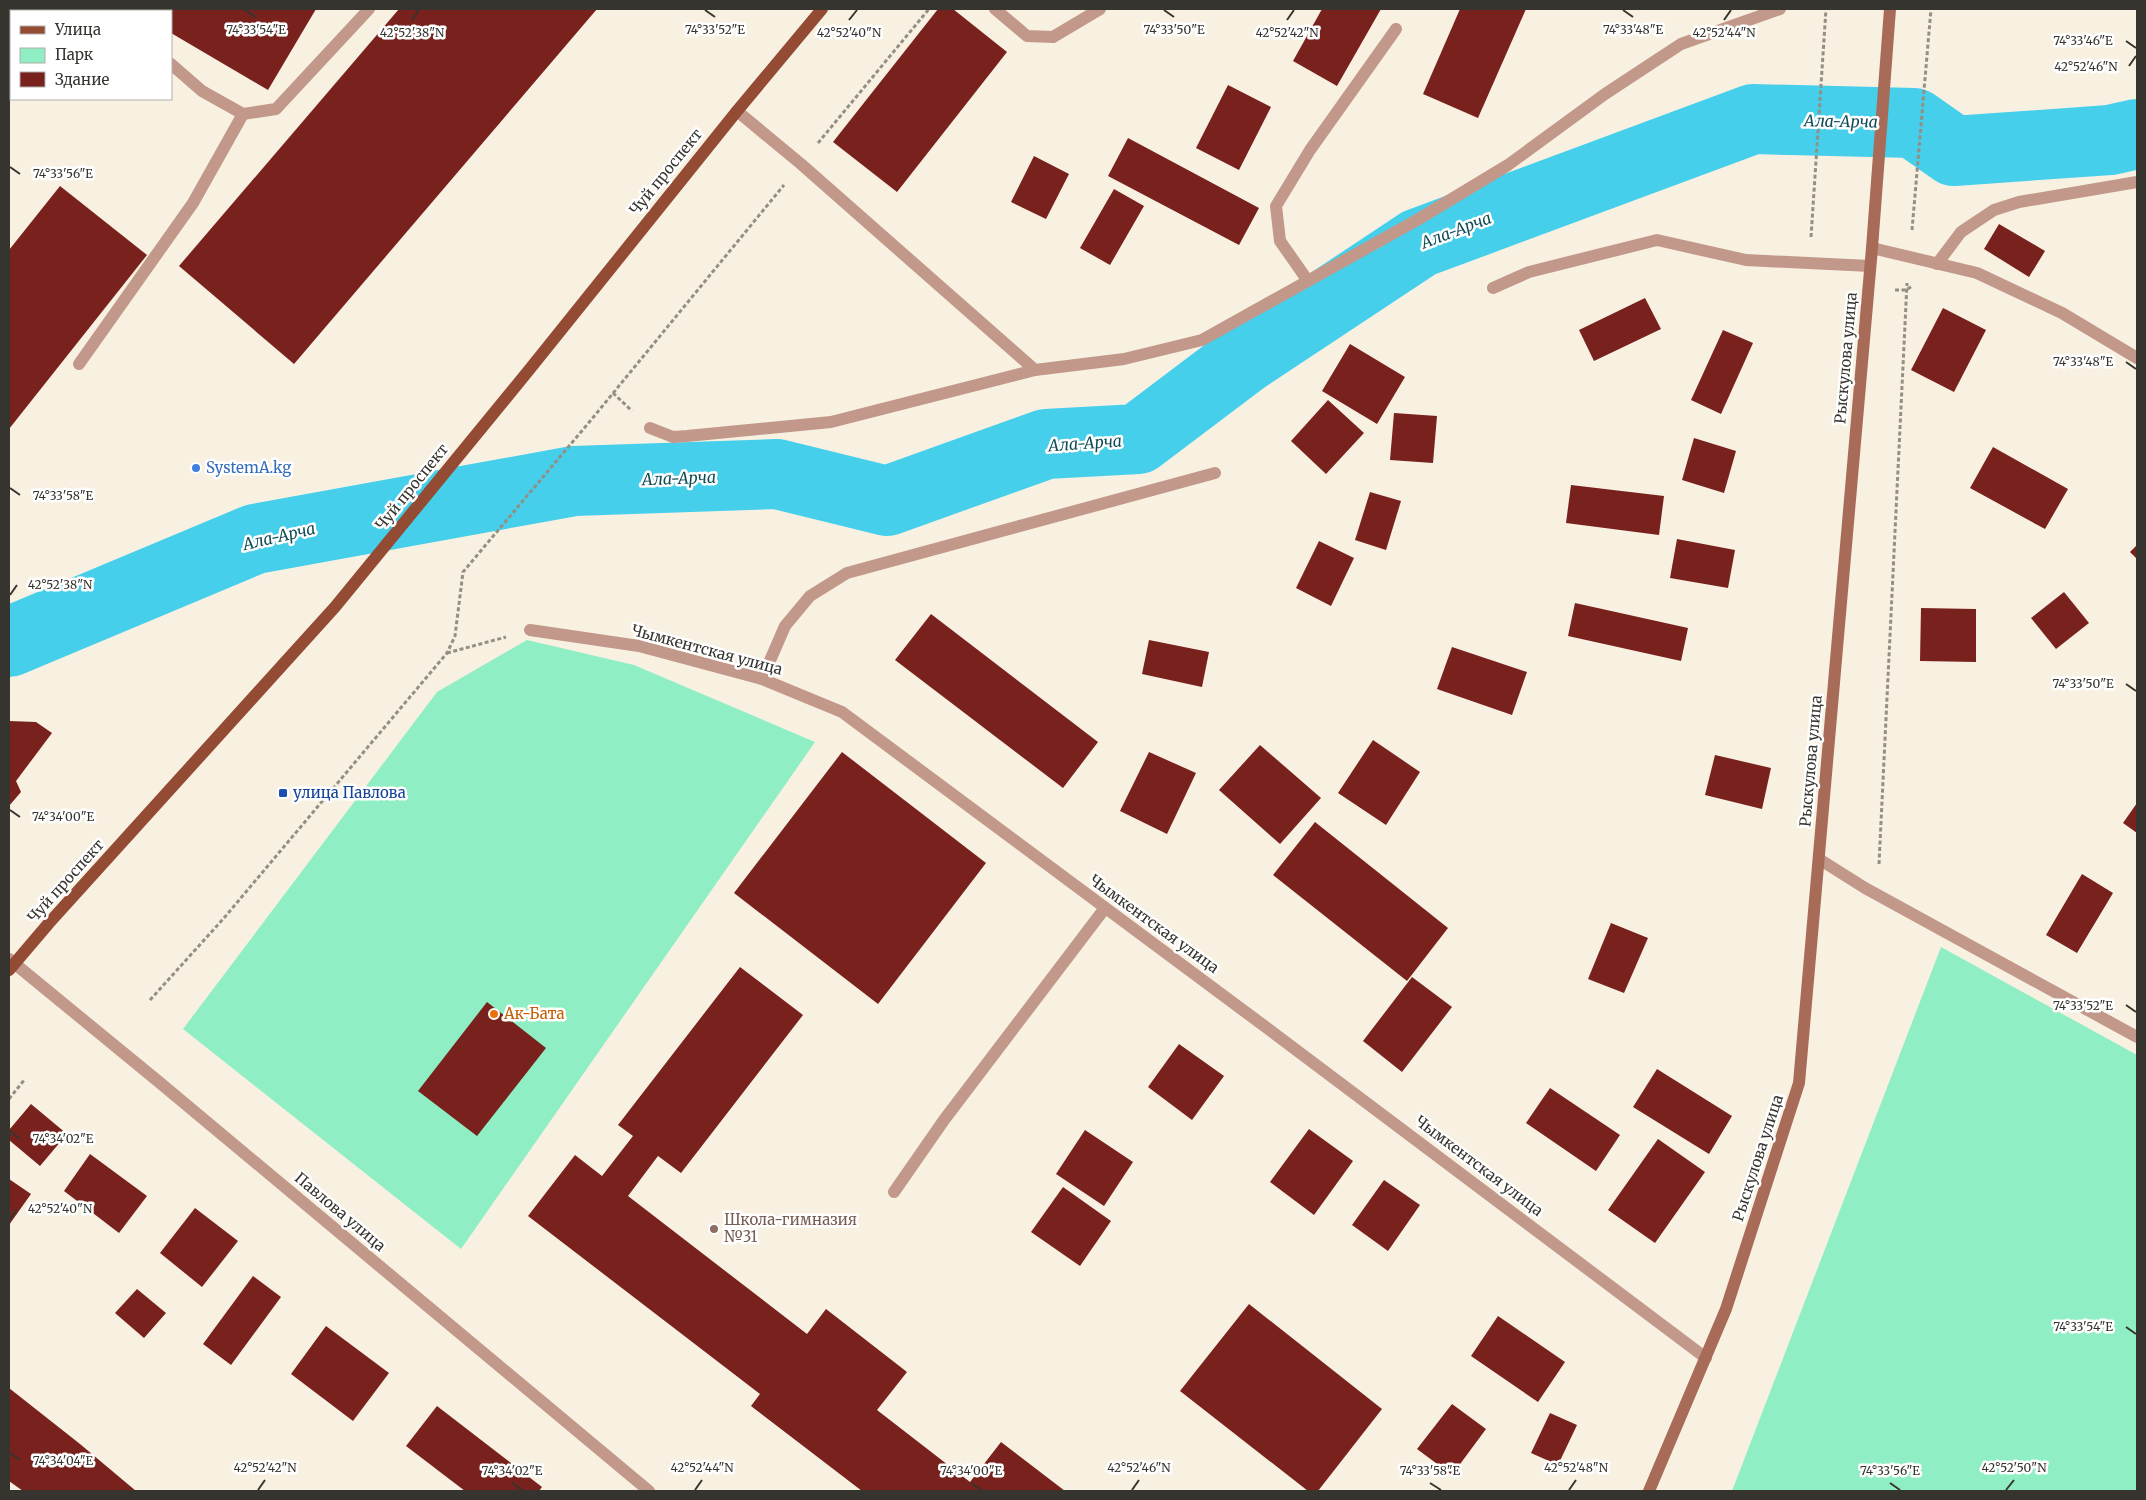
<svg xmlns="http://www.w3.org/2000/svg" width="2146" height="1500" font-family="Merriweather,serif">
<rect width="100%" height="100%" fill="#f8f1e2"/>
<g fill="#8feec3">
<path d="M527,640L634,665L815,742L461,1249L183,1029L437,692Z"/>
<path d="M1941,947L2137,1055V1491H1732Z"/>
</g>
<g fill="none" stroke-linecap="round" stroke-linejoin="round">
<path stroke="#45cfeb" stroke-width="70" d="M9,642L255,539L574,481L777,474L887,501L1046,444L1138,439L1244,359L1419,243L1753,119L1914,123L1954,151L2110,140L2137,134"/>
</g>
<g fill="#78211d">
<path d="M172,9H316L268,90L171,33Z"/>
<path d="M399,9H597L294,364L179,266Z"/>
<path d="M938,9H953L1007,52L897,192L833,142Z"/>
<path d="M1322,9H1381L1337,86L1293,61Z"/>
<path d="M1460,9H1526L1478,118L1423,94Z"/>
<path d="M1228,85L1271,107L1239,170L1196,148Z"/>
<path d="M1128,138L1259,208L1239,245L1108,176Z"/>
<path d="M1034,156L1069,174L1046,219L1011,202Z"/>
<path d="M60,186L147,255L9,429V250Z"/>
<path d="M1114,189L1144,206L1110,265L1080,248Z"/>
<path d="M1999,224L2045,251L2029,277L1984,249Z"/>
<path d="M1645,298L1661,329L1594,361L1579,330Z"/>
<path d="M1943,308L1986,330L1954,392L1911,370Z"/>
<path d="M1723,330L1753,343L1721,414L1691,400Z"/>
<path d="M1350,344L1405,377L1377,424L1322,391Z"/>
<path d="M1328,400L1364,433L1326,474L1291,441Z"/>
<path d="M1394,413L1437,416L1433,463L1390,460Z"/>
<path d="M1694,438L1736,451L1724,493L1682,480Z"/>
<path d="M1993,447L2068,489L2045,529L1970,488Z"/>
<path d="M1571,485L1664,496L1659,535L1566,523Z"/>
<path d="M1370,492L1401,501L1386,550L1355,540Z"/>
<path d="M1677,539L1735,550L1728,588L1670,578Z"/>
<path d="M1319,541L1354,558L1331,606L1296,588Z"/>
<path d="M2137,545V559L2130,552Z"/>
<path d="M2064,592L2089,623L2056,649L2031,618Z"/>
<path d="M1575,603L1688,628L1681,661L1568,636Z"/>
<path d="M1921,608L1976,609V662L1920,661Z"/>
<path d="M931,614L1098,742L1063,788L895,660Z"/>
<path d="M1149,640L1209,652L1202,687L1142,674Z"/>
<path d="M1452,647L1527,672L1512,715L1437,689Z"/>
<path d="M9,721L36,722L52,733L16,781L21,792L9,806Z"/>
<path d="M1373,740L1420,772L1386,825L1338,793Z"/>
<path d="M1260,745L1321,798L1280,844L1219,790Z"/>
<path d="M842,752L986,863L878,1004L734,893Z"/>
<path d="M1149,752L1196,773L1167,834L1120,811Z"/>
<path d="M1715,755L1771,768L1762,809L1705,795Z"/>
<path d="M2137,803V833L2123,823Z"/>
<path d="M1315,822L1448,928L1407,981L1273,875Z"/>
<path d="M2082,874L2113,893L2077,953L2046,935Z"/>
<path d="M1611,923L1648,938L1624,993L1588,979Z"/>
<path d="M740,967L803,1015L681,1173L658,1156L628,1196L807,1334L826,1309L907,1372L877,1410L970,1482L1001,1442L1065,1491H862L751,1406L760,1394L528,1216L575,1155L602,1176L633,1136L618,1125Z"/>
<path d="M1412,977L1452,1007L1402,1072L1363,1041Z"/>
<path d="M487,1002L546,1048L477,1136L418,1091Z"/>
<path d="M1179,1044L1224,1076L1192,1120L1148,1087Z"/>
<path d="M1657,1069L1732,1116L1709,1154L1633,1107Z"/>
<path d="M1550,1088L1620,1135L1596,1171L1526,1123Z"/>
<path d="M31,1104L67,1134L40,1166L9,1140V1130Z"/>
<path d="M1309,1129L1353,1161L1314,1215L1270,1182Z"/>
<path d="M1085,1130L1133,1162L1104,1206L1056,1174Z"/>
<path d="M1658,1139L1705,1172L1655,1243L1608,1210Z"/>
<path d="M90,1154L147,1196L119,1233L64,1191Z"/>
<path d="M9,1179L31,1194L9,1225Z"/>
<path d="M1384,1180L1420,1205L1388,1251L1352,1225Z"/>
<path d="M1063,1187L1111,1221L1080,1266L1031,1232Z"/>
<path d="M195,1208L238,1241L202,1287L160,1253Z"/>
<path d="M253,1276L281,1297L231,1365L203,1344Z"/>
<path d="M137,1289L166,1313L144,1338L115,1313Z"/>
<path d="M1249,1304L1382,1409L1318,1491H1308L1180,1391Z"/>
<path d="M1498,1316L1565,1362L1538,1402L1471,1356Z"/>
<path d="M326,1326L389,1373L353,1421L291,1374Z"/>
<path d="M9,1388L80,1444L136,1491H23L9,1481Z"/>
<path d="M1452,1404L1486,1429L1452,1475L1417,1449Z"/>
<path d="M437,1406L542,1487L539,1491H465L406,1446Z"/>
<path d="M1550,1413L1577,1425L1558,1465L1531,1453Z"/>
</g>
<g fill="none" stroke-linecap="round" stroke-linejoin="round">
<g stroke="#938f84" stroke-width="3" stroke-dasharray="4 2.5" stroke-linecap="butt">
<path d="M818,143L929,9"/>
<path d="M1912,230L1931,9"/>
<path d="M1811,237L1826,9"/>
<path d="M1895,290H1906L1912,286"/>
<path d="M613,393L632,411"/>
<path d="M447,653L506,637"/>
<path d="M1879,864L1907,283"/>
<path d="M150,1000L224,918L447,653L455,636L463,572L591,420L784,185"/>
<path d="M9,1099L25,1079"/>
</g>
<g stroke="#c2988a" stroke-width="12">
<path d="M103,9L107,11"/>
<path d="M995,9L1027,36L1053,37L1100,9"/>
<path d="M124,11L126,9"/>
<path d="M171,64L202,91L243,114L276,109L369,9"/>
<path d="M737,111L801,164L1035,370L1124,359L1202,340L1417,220L1508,165L1605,94L1681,44L1780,9"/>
<path d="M1308,281L1280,241L1276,206L1310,150L1396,29"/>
<path d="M79,364L193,203L243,114"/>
<path d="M650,428L673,437L687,436L831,422L1035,370"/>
<path d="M894,1192L944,1120L1105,908"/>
</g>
<g stroke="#c2988a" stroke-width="12">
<path d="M1872,248L1977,273L2062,313L2137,358"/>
<path d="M1937,264L1961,232L1994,210L2019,202L2137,182"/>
<path d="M1493,288L1529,272L1657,240L1746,260L1870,266"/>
<path d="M530,630L639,646L762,679L842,712L1271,1031L1706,1358"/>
<path d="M762,679L785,626L810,596L847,573L1215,473"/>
<path d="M1819,859L1865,888L2137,1037"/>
<path d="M9,959L159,1082L649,1491"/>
</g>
<path stroke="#a76b58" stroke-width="12" d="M1649,1491L1726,1309L1799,1083L1872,248L1890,9"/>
<path stroke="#934b34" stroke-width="12" d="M9,970L49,923L335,607L529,370L737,111L822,9"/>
</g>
<path fill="none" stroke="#36342e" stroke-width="2" d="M245,10L256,17M705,10L715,17M1164,10L1174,17M1623,10L1633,17M412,20L419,10M849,20L857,10M1287,20L1294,10M1724,20L1731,10M2126,41L2136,48M2129,66L2136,56M10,167L20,174M2126,362L2136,369M10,488L20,495M10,595L17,585M2126,684L2136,691M10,810L20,817M2126,1005L2136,1012M10,1131L20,1139M10,1219L17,1209M2126,1327L2136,1334M10,1453L20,1460M512,1483L522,1490M971,1483L981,1490M1430,1483L1441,1490M1890,1483L1900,1490M258,1490L265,1480M695,1490L702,1480M1132,1490L1139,1480M1569,1490L1576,1480M2006,1490L2014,1480"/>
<circle fill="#3f7fe0" stroke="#fff" stroke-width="2" cx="196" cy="468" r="5"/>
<rect fill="#1a4fb4" stroke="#fff" stroke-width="2" x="278" y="788" width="10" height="10" rx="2.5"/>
<circle fill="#e8710a" stroke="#fff" stroke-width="2" cx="494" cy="1014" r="5"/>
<circle fill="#8d6e63" stroke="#fff" stroke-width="2" cx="714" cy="1229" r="5"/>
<g text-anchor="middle" stroke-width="5" stroke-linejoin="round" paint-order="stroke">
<g font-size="15" fill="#36342e" stroke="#fff">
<text transform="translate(666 172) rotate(-51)" y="5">Чуй проспект</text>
<text transform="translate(1846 358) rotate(-85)" y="5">Рыскулова улица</text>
<text transform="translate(412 487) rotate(-51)" y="5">Чуй проспект</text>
<text transform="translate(707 650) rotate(15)" y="5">Чымкентская улица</text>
<text transform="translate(1811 761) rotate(-85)" y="5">Рыскулова улица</text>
<text transform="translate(66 881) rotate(-48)" y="5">Чуй проспект</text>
<text transform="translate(1154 924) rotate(36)" y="5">Чымкентская улица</text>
<text transform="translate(1758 1158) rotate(-72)" y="5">Рыскулова улица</text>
<text transform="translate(1479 1166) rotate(37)" y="5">Чымкентская улица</text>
<text transform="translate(340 1212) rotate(40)" y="5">Павлова улица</text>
</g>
<g font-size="15" fill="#366cbe" stroke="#fff" text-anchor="start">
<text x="206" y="473">SystemA.kg</text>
</g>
<g font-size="15" fill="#164399" stroke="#fff" text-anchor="start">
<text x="293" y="798">улица Павлова</text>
</g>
<g font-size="15" fill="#c56008" stroke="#fff" text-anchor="start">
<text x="504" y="1019">Ак-Бата</text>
</g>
<g font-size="15" fill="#785e54" stroke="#fff" text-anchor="start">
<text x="724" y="1225">Школа-гимназия<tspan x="724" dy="17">№31</tspan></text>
</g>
<g font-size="16" font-style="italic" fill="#104c57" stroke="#fff">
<text transform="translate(1841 121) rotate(1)" y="6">Ала-Арча</text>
<text transform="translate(1456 230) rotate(-21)" y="6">Ала-Арча</text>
<text transform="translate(1085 443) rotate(-4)" y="6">Ала-Арча</text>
<text transform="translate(679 478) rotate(-2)" y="6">Ала-Арча</text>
<text transform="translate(279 536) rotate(-13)" y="6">Ала-Арча</text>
</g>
</g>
<g font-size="12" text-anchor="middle" fill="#36342e" stroke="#fff" stroke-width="5" stroke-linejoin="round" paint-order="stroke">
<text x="256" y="34">74°33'54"E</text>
<text x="715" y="34">74°33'52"E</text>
<text x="1174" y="34">74°33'50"E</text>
<text x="1633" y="34">74°33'48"E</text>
<text x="412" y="37">42°52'38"N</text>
<text x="849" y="37">42°52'40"N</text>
<text x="1287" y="37">42°52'42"N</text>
<text x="1724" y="37">42°52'44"N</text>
<text x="2083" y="45">74°33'46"E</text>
<text x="2086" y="71">42°52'46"N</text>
<text x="63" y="178">74°33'56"E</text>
<text x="2083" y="366">74°33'48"E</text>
<text x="63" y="500">74°33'58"E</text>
<text x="60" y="589">42°52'38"N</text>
<text x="2083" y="688">74°33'50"E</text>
<text x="63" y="821">74°34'00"E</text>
<text x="2083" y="1010">74°33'52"E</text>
<text x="63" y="1143">74°34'02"E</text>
<text x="60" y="1213">42°52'40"N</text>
<text x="2083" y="1331">74°33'54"E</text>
<text x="63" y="1465">74°34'04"E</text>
<text x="265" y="1472">42°52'42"N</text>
<text x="702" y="1472">42°52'44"N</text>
<text x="1139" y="1472">42°52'46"N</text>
<text x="1576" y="1472">42°52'48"N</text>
<text x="2014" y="1472">42°52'50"N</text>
<text x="512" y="1475">74°34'02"E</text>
<text x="971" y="1475">74°34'00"E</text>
<text x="1430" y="1475">74°33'58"E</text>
<text x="1890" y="1475">74°33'56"E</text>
</g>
<rect width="2146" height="1500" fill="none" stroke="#36342e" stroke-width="20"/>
<rect x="10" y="10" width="162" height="90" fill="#ffffff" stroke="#afaeab"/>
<rect x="20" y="26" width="25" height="8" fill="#934b34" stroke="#afaeab"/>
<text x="55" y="35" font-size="15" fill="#36342e">Улица</text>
<rect x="20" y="48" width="25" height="15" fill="#8feec3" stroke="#afaeab"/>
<text x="55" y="60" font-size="15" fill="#36342e">Парк</text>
<rect x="20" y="72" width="25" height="15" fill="#78211d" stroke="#afaeab"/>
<text x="55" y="85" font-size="15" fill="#36342e">Здание</text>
</svg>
